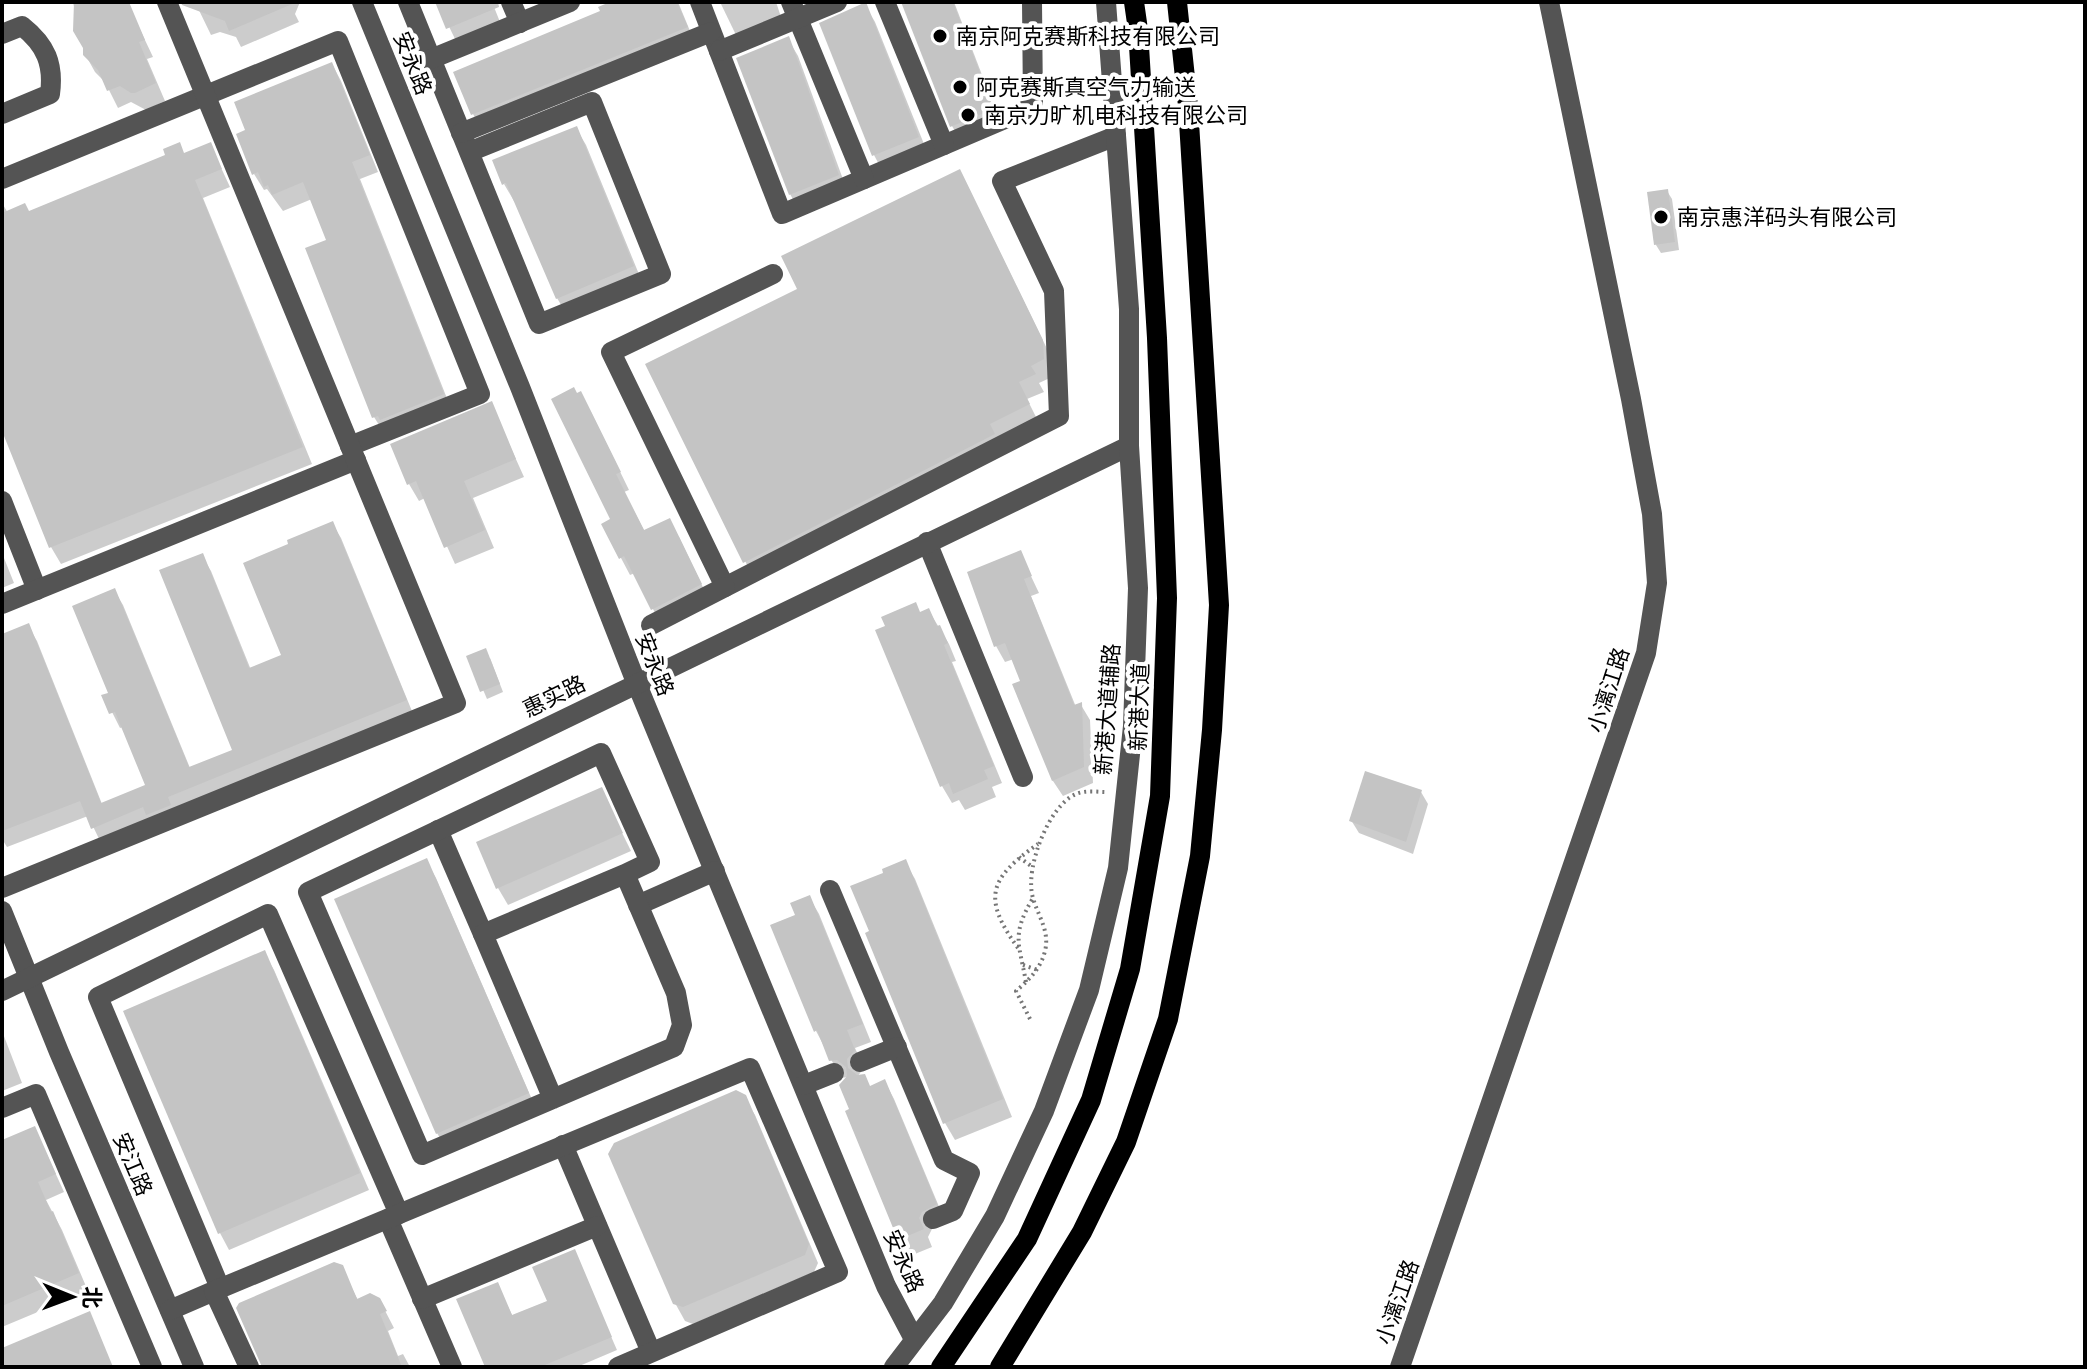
<svg xmlns="http://www.w3.org/2000/svg" width="2087" height="1369" font-family="'PT Sans Narrow','Noto Sans SC',sans-serif">
<rect width="100%" height="100%" fill="#fff"/>
<g fill="#0003">
<path d="M73,2H127L153,57L147,59L165,101L146,110L131,102L118,108L105,82L95,72L85,54Z"/>
<path d="M195,2H300L295,14L299,22L241,47L236,37L220,32L211,35Z"/>
<path d="M437,2H492L502,27L458,45Z"/>
<path d="M615,2H678L695,43L481,129L473,114Z"/>
<path d="M720,2H776L781,17L736,35Z"/>
<path d="M903,2H954L1002,127L962,143L952,126Z"/>
<path d="M865,5L875,22L928,154L883,172L874,155Z"/>
<path d="M788,39L798,56L848,193L800,212L790,194Z"/>
<path d="M332,64L341,81L378,172L360,179L452,411L384,433L374,417L329,241L312,199L283,211L267,189L264,190L254,174Z"/>
<path d="M576,128L586,145L643,284L567,315L557,298L516,200L514,201L504,184Z"/>
<path d="M210,144L230,187L203,198L312,464L61,564L51,547L2,426V203L8,213H28Z"/>
<path d="M969,189L1052,359V377L1039,383L1044,392L1027,399L1038,421L754,579L648,365L800,290Z"/>
<path d="M1667,191L1672,199L1679,250L1661,253L1656,245Z"/>
<path d="M491,404L524,477L473,498L494,548L455,564L425,498L419,501L409,484Z"/>
<path d="M590,410L629,490L624,492L645,532L679,537L710,602L662,627L635,573L630,575L621,558Z"/>
<path d="M332,523L341,538L414,716L101,843L88,816L7,847L2,839V636L28,626L37,641L102,804L147,786L123,727L120,728L104,696L110,694L114,590L123,605L190,768L234,751L202,556L211,571L251,670L283,656L291,546Z"/>
<path d="M2,553L14,583L2,588Z"/>
<path d="M1020,553L1039,593L1031,596L1076,707L1081,705L1090,720L1093,783L1063,796L1053,781L1015,685L1023,682L1014,659L1005,662L996,646L970,573Z"/>
<path d="M929,611L949,644L956,661L952,662L1002,783L992,787L996,797L965,810L959,800L952,803L942,786L878,631Z"/>
<path d="M469,657L490,658L503,692L487,699Z"/>
<path d="M601,790L631,851L508,905L498,888Z"/>
<path d="M1421,792L1428,804L1413,854L1359,833L1351,820Z"/>
<path d="M426,861L436,878L537,1111L447,1150L437,1133Z"/>
<path d="M905,862L915,879L1012,1117L955,1140L945,1123L872,932L885,874Z"/>
<path d="M809,897L819,914L871,1042L855,1048L864,1068L857,1077L871,1088L885,1082L894,1099L945,1221L932,1229L928,1237L932,1247L910,1256L900,1239L852,1110L848,1077L841,1078L816,1031L773,926L797,916Z"/>
<path d="M264,953L274,970L369,1190L229,1250L220,1233Z"/>
<path d="M2,1031L22,1083L2,1091Z"/>
<path d="M744,1097L755,1115L818,1263L814,1272L693,1324L685,1321L675,1303Z"/>
<path d="M35,1128L64,1192L46,1200L62,1230L88,1291L2,1327V1142Z"/>
<path d="M574,1252L617,1350L577,1367H487L497,1284L513,1317L549,1302Z"/>
<path d="M341,1267L358,1300L379,1299L394,1328L388,1331L398,1356L403,1354L410,1367H263Z"/>
</g>
<g fill="#c4c4c4">
<path d="M74,2H129L145,40L139,42L156,83L135,93H131L120,86L107,91L98,70L83,55V48L73,31Z"/>
<path d="M181,2H297L229,31L225,21L182,5Z"/>
<path d="M435,2H498L499,7L446,29Z"/>
<path d="M610,2H677L688,27L471,115L453,72L600,11L598,7Z"/>
<path d="M866,2L919,137L872,156L819,23Z"/>
<path d="M901,2H953L994,109L950,127Z"/>
<path d="M789,36L839,175L789,195L736,58Z"/>
<path d="M332,62L370,155L352,162L444,394L380,420L378,416L372,418L305,248L326,240L303,182L272,195L268,185L264,187L258,172L252,175L236,134L245,130L234,102Z"/>
<path d="M577,126L634,266L556,299L506,183L502,185L492,160Z"/>
<path d="M180,142L184,153L211,142L222,169L195,180L303,447L49,548L2,431V213L25,203L29,211L165,155L163,149Z"/>
<path d="M960,169L1043,340L1044,359L1031,366L1036,374L1019,382L1030,404L990,424L995,434L743,563L645,364L797,289L781,256Z"/>
<path d="M1668,189L1675,242L1654,245L1647,192Z"/>
<path d="M574,387L577,393L581,391L621,472L616,474L644,530L670,518L702,584L651,610L624,556L619,559L601,524L610,519L551,399Z"/>
<path d="M492,401L516,459L464,481L485,530L444,548L416,481L407,485L390,444Z"/>
<path d="M333,521L407,700L168,797L171,805L146,815L143,807L91,829L80,801L2,831V634L29,623L101,803L145,785L115,712L109,714L101,695L108,693L72,606L115,588L189,767L232,750L159,570L203,553L249,668L281,655L243,563L288,544L287,540Z"/>
<path d="M1021,550L1032,576L1024,579L1074,705L1082,702L1084,767L1052,781L1012,684L1020,681L1005,643L994,647L967,572Z"/>
<path d="M916,602L920,612L929,608L937,626L940,625L948,643L944,645L994,766L984,770L988,779L953,794L949,783L940,787L875,630L885,626L881,617Z"/>
<path d="M486,648L500,684L480,692L466,656Z"/>
<path d="M1365,771L1422,790L1406,842L1349,821Z"/>
<path d="M602,787L623,833L496,889L476,842Z"/>
<path d="M427,858L529,1093L436,1134L334,899Z"/>
<path d="M906,859L1003,1099L943,1124L865,933L869,931L850,886L883,873L882,869Z"/>
<path d="M810,895L863,1024L847,1030L855,1050L847,1059L848,1068L857,1075L865,1074L870,1086L885,1079L937,1204L922,1212L919,1218L924,1229L898,1240L845,1111L849,1109L839,1085L847,1076L846,1067L837,1060L829,1061L817,1030L814,1032L770,925L795,915L790,903Z"/>
<path d="M265,950L360,1173L218,1234L123,1011Z"/>
<path d="M736,1090L746,1095L809,1244L805,1255L683,1307L673,1304L608,1154L614,1143Z"/>
<path d="M35,1126L56,1174L38,1182L51,1212L53,1211L79,1273L2,1306V1140Z"/>
<path d="M575,1249L612,1337L540,1367H485L456,1299L498,1282L512,1315L547,1301L532,1267Z"/>
<path d="M334,1262L343,1265L357,1299L370,1293L380,1298L387,1311L380,1314L402,1367H262L236,1308L239,1303Z"/>
<path d="M90,1311L113,1367H2V1348Z"/>
</g>
<g fill="none" stroke-linecap="round" stroke-linejoin="round">
<g stroke="#767676" stroke-width="4" stroke-dasharray="2 4" stroke-linecap="butt">
<path d="M1019,857L1031,866"/>
<path d="M1018,948C981,897 990,878 1038,844"/>
<path d="M1023,965L1038,970"/>
<path d="M1026,982C1019,943 1011,935 1033,898"/>
<path d="M1030,1019L1016,991C1029,980 1041,968 1045,951C1050,931 1038,916 1033,898C1024,869 1049,805 1076,794C1085,790 1097,792 1107,792"/>
</g>
<g stroke="#545454" stroke-width="20">
<path d="M362,2L520,387L636,682L886,1286L914,1339"/>
<path d="M408,2L539,324L661,274L592,102L469,152"/>
<path d="M511,2L520,23"/>
<path d="M700,2L782,214L1033,107L1032,2"/>
<path d="M791,2L864,179"/>
<path d="M885,2L944,145"/>
<path d="M2,34L22,26C46,45 54,64 50,94L2,114"/>
<path d="M719,51L837,2"/>
<path d="M431,59L570,2"/>
<path d="M461,133L711,32"/>
<path d="M2,179L338,41L480,394L350,446"/>
<path d="M773,274L611,352L725,587L1059,416L1054,291L1002,181L1116,136"/>
<path d="M2,501L37,590"/>
<path d="M927,542L1023,777"/>
<path d="M2,604L356,460"/>
<path d="M651,625L725,587"/>
<path d="M438,830L483,934"/>
<path d="M2,888L456,703L167,2"/>
<path d="M830,890L944,1160L970,1173L953,1211L933,1219"/>
<path d="M638,905L715,871"/>
<path d="M2,911L59,1052L194,1367"/>
<path d="M2,991L1129,446"/>
<path d="M860,1062L897,1047"/>
<path d="M804,1085L834,1073"/>
<path d="M553,1099L483,934L625,874L676,993L682,1025L674,1047L422,1155L308,892L601,753L650,862L625,874"/>
<path d="M2,1108L36,1094L152,1367"/>
<path d="M563,1145L651,1352"/>
<path d="M388,1219L452,1367"/>
<path d="M220,1288L98,997L268,914L399,1214"/>
<path d="M422,1299L597,1226"/>
<path d="M170,1310L214,1291"/>
<path d="M249,1367L214,1291L750,1068L838,1272L618,1367"/>
<path d="M894,1367L943,1303L995,1216L1044,1111L1089,990L1118,868L1133,726L1138,588L1129,446V309L1106,2"/>
<path d="M1400,1367L1646,653L1657,583L1652,514L1631,399L1549,2"/>
</g>
<g stroke="#000" stroke-width="20">
<path d="M941,1367L1027,1239L1091,1100L1130,969L1160,796L1167,598L1157,338L1138,30L1134,2"/>
<path d="M1000,1367L1082,1232L1126,1142L1168,1019L1200,856L1212,730L1219,605L1188,106L1177,2"/>
</g>
</g>
<g fill="#000" stroke="#fff" stroke-width="3">
<circle cx="940" cy="36" r="8"/>
<circle cx="960" cy="87" r="8"/>
<circle cx="968" cy="115" r="8"/>
<circle cx="1661" cy="217" r="8"/>
</g>
<g text-anchor="middle" stroke-width="8" stroke-linejoin="round" paint-order="stroke">
<g font-size="22" fill="#000" stroke="#fff" text-anchor="start">
<text x="956" y="44">南京阿克赛斯科技有限公司</text>
<text x="976" y="95">阿克赛斯真空气力输送</text>
<text x="984" y="123">南京力旷机电科技有限公司</text>
<text x="1677" y="225">南京惠洋码头有限公司</text>
</g>
<g font-size="22" fill="#000" stroke="#fff">
<text transform="translate(413 63) rotate(68)" y="8">安永路</text>
<text transform="translate(655 664) rotate(68)" y="8">安永路</text>
<text transform="translate(1608 690) rotate(-72)" y="8">小漓江路</text>
<text transform="translate(554 696) rotate(-26)" y="8">惠实路</text>
<text transform="translate(1139 707) rotate(-88)" y="8">新港大道</text>
<text transform="translate(1107 709) rotate(-86)" y="8">新港大道辅路</text>
<text transform="translate(133 1164) rotate(67)" y="8">安江路</text>
<text transform="translate(904 1261) rotate(66)" y="8">安永路</text>
<text transform="translate(1397 1302) rotate(-71)" y="8">小漓江路</text>
</g>
</g>
<rect width="2087" height="1369" fill="none" stroke="#000000" stroke-width="8"/>
<g transform="translate(72 1297) rotate(91)" stroke="#ffffff" stroke-width="6" paint-order="stroke">
<path d="M0-6L14 30L0 20L-14 30Z" fill="#000000"/>
<text y="-12" font-size="22" font-weight="bold" text-anchor="middle" fill="#000000">北</text>
</g>
</svg>
